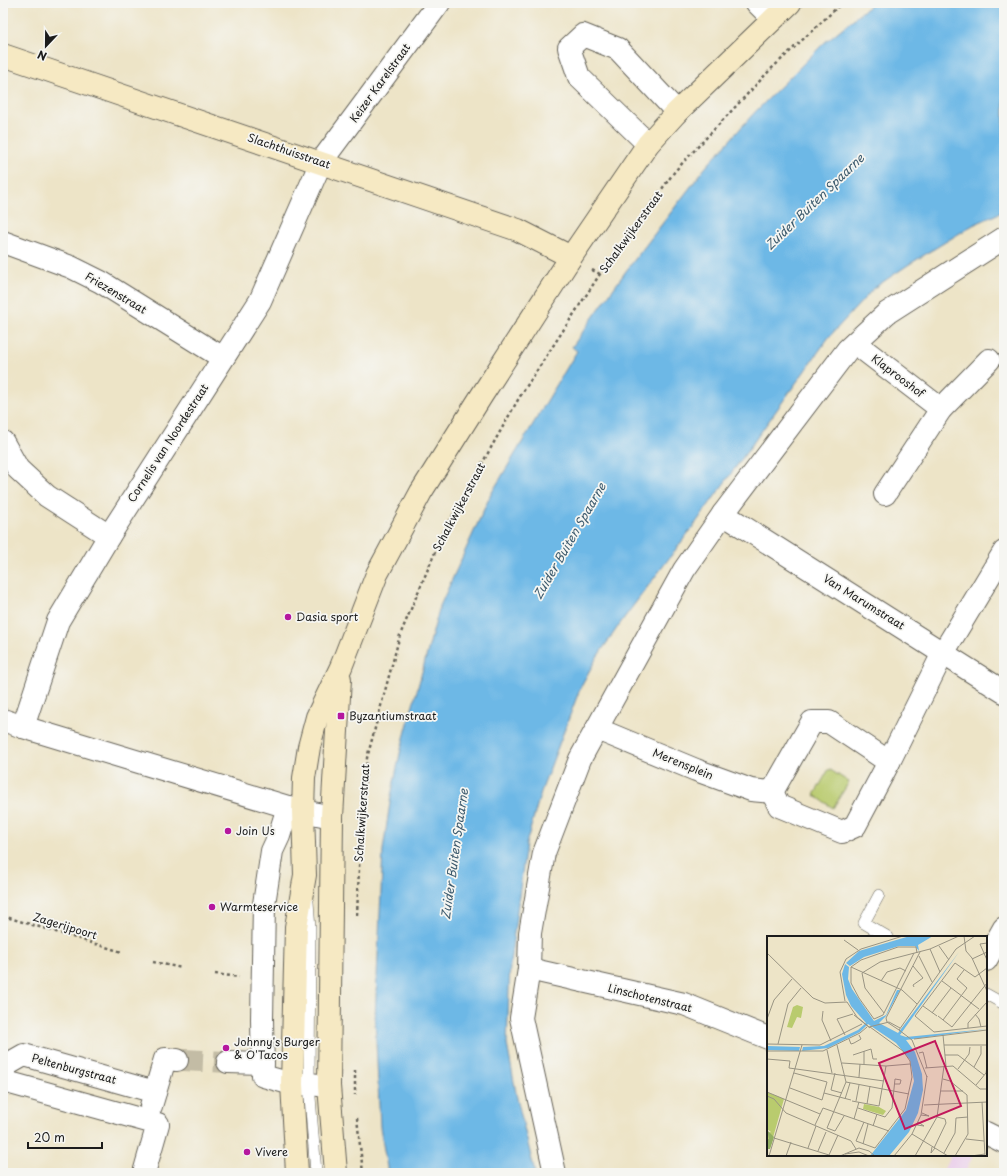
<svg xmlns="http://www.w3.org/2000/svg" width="1007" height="1176" font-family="'Playpen Sans',sans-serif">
<rect width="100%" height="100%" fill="#f6f6f2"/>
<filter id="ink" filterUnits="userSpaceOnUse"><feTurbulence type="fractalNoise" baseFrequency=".025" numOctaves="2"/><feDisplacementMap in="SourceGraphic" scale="8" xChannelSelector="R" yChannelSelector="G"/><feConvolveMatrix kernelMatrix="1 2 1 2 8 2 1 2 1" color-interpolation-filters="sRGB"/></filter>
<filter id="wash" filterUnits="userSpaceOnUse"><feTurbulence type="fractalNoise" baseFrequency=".012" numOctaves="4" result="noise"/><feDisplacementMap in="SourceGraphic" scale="16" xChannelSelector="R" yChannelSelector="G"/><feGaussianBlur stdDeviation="0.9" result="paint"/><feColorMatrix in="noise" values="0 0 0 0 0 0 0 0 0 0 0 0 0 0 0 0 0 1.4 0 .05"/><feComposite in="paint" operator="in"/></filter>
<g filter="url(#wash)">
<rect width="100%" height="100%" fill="#ede4c7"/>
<path fill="#ebd1eb" d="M951,1155H973L965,1173H942Z"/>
<path fill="#b9cb6e" stroke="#6a7445" d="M829,769L849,782L833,808L814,795Z"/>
<path fill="#6db8e6" stroke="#446a81" d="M873,3H1004V211L973,225L908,265L874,288L829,337L695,524L624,618L597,657L581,686L541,792L526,844L510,963L507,1044L517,1098L535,1173H388L380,1127L375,1018L383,850L391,796L401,749L440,606L491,494L577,351L572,347L626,271L705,168L755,112L824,43Z"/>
</g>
<g filter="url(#ink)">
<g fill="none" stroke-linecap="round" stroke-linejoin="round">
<path stroke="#c3bca5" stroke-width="22" stroke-dasharray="22 11" stroke-linecap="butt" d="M183,1062V1060L228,1062"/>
<g stroke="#656258" stroke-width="12">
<g id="lane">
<path d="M879,895L864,923L888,937"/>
<path d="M308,902L310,928L309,1084L316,1173"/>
<path d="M986,994L1004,1004"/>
</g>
</g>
<g stroke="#656258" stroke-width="24">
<g id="street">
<path d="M757,3L773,19"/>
<path d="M648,144L579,77L569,48L583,35L618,49L677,112"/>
<path d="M3,242L71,267L101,282L223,358"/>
<path d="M855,343L941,409"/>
<path d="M3,442L18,469L47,496L109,536"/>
<path d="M885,494L941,409L989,360"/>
<path d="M723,514L1004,692"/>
<path d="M3,720L23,727L288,807L303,811L332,817"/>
<path d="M23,727L58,621L109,536L260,301L321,162L439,3"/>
<path d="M597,729L696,770L751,790L772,792"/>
<path d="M772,792L779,806L842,832L855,826L889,762L943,653L1004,552"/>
<path d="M772,792L812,722H829L889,762"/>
<path d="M288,807L279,836L272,851L264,904L262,1019L263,1076L292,1084H309L329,1086"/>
<path d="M986,960L1004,928"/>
<path d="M529,969L684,1004L768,1038"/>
<path d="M228,1062L263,1063"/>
<path d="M3,1067L24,1055L155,1092"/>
<path d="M3,1081L158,1124L144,1173"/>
<path d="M151,1106L165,1059L177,1060"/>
<path d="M986,1133L1004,1142"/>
<path d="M555,1173L521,1018L529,969L530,933L544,853L580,759L684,570L723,514L848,349L887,313L1004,238"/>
</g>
</g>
<g stroke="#656258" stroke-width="24">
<g id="secondary">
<path d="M3,55L518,230L571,257"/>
<path d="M297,1173L292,1084L296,927L305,875L303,811L304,778L309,747L317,717L341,667L377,574L421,492L482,395L571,257L648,144L677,112L790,3"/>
<path d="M336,1173L329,1086L332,817L340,679"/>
</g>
</g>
<g stroke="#656258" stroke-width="2.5" stroke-dasharray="3 3" stroke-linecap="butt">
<path d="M592,270L600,274"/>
<path d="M357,915L361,822L367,758L400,635L444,531L519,398L600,274L675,171L770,70L842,3"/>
<path d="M3,916L122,952"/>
<path d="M153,962L182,968"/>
<path d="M215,974L239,977"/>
<path d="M355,1070V1095"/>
<path d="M357,1118L363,1173"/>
</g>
<use href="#lane" stroke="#fff" stroke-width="11"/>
<use href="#street" stroke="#fff" stroke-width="22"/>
<use href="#secondary" stroke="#f6e9c3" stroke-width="22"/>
</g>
</g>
<g fill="#b5179e" stroke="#f6f6f2" stroke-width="1.5">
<circle cx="288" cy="617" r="4"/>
<rect x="337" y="712" width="8" height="8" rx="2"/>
<circle cx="228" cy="831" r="4"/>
<circle cx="212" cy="907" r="4"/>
<circle cx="226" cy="1048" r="4"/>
<circle cx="247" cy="1152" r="4"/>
</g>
<g text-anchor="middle" stroke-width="3.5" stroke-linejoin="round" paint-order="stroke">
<g font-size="11" fill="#1c1c1c" stroke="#f6f6f2">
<text transform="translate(380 83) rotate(-54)" y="4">Keizer Karelstraat</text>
<text transform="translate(289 151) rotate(19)" y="4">Slachthuisstraat</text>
<text transform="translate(631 232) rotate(-54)" y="4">Schalkwijkerstraat</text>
<text transform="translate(116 293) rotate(31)" y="4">Friezenstraat</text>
<text transform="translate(898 376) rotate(37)" y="4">Klaprooshof</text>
<text transform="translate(168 443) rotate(-57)" y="4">Cornelis van Noordestraat</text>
<text transform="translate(459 507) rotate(-62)" y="4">Schalkwijkerstraat</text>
<text transform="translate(864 602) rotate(32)" y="4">Van Marumstraat</text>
<text transform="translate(683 764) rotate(22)" y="4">Merensplein</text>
<text transform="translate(362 813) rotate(-86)" y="4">Schalkwijkerstraat</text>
<text transform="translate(65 926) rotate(17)" y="4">Zagerijpoort</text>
<text transform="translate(650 998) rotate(14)" y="4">Linschotenstraat</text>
<text transform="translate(74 1069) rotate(15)" y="4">Peltenburgstraat</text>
</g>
<g font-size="11" fill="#1c1c1c" stroke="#f6f6f2" text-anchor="start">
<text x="296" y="621">Dasia sport</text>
<text x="349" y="720">Byzantiumstraat</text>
<text x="236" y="835">Join Us</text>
<text x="220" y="911">Warmteservice</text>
<text x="234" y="1046">Johnny's Burger<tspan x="234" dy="13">&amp; O'Tacos</tspan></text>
<text x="255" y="1156">Vivere</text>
</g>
<g font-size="12" font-style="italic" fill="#3c5a6d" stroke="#f6f6f2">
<text transform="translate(815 202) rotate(-44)" y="4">Zuider Buiten Spaarne</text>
<text transform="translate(570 541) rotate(-60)" y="4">Zuider Buiten Spaarne</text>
<text transform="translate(455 854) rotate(-82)" y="4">Zuider Buiten Spaarne</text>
</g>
</g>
<g transform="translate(767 936)">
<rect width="220" height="220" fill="#ede4c7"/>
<path d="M30,69L36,71L34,82L30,81L25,92L20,91L26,71ZM0,156L17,163L3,212H0V197L4,196L0,193ZM97,168L112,171L119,175L116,179L96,173Z" fill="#b9cb6e"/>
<path d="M0,194L7,201L3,213H0V203H2Z" fill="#92af61"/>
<path d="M143,0H166L151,9L152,15L148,10H132L97,21L83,30L79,27L92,15ZM192,16L133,99L139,101L220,93L139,104L148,116L155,138L156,154L151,177L142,196L122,220H103L139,174L147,145L143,124L129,107L101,88L93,96L61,112L35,115L36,111L57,110L91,94L99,87L84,70L79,59L75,38L78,28L82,31L81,43L85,53L107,85L119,79L130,54H133L119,80L112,87L131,97ZM0,110L33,111L32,115L0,114Z" fill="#6db8e6"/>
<path fill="none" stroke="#999483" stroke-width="1" d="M197,0L199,15L205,22L220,55M77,4L91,14M220,7L213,8L220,24M172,10L182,24M163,13L173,36M0,17L46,62L58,67L80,66L90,81L102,91L122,86L133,92M152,20L165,46M205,23L220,16M146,30L156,42L146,49L147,51M84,31L135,54L150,68M220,32L208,41L188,27L148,80L167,96L220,90M95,37L113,26L163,13L192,0M95,37L98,52L117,77M114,45L120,36L133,32L139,35M175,45L212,73M78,65L73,36L79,23L94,13L136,0M156,70L170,80M56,75L55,84L64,105M165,77L184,52M208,78L212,83L214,91M87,79L103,92M116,79L107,83L92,62L84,47V31L94,24L131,11H149L150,17M116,79L147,17M171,80L185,91M0,83L7,64L25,43M176,84L200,52L190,43L197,34M120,86L119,82L153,16M120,86L132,94M185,91L220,47M201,92V87L220,66M78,99L70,83L86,78M176,99L179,130M82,103L84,108L87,107L94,103L92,99M147,103L220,94M0,108L53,109L95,88M11,108L21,68L34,52M70,109L79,146L60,192L68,195L77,180M177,109H220M60,114L65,137M0,115H56L93,97L100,91M97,115V128M152,117L156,116L160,132M86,119L104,113L106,123H110M178,119H191L217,139M0,123L23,125L22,132L117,145M75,127L119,130L143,128M207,131L214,118V110M158,132L186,130L213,153H220M191,133L202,118L203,111M68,137L64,154L75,157M92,141L93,128M160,141L145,104L132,94L189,13L208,0M176,143L183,145L200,159L201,198L188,220M79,146L142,158M209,149L219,137L220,130M23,152L55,164L60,146L27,137M174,155H196M0,156L53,178M57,157L84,164M0,160L7,163L19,177L84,205L89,213M78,163L83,147M85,165L112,170L119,130M89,165L92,149M215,166L218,220M100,168L103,150M157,169L220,166M91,172L118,181L125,172L128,143L134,144L133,148H128M154,179L162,180L155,177M87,183L92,166M97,186L89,205L108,212L138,173L145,141L143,125L136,115L103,91M48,189L56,172L122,195M150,189L157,190L151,186M106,190L110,178M145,198L181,220M7,202L62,219L71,199M199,203L217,205M96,208L101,188M165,211L164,217L168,212M41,212L49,190M167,212L179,187L178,183L170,181M51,215L59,196M177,217L188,197L189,182L201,181M78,218L92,216L102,220M2,220L35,109M19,220L24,206M73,220L92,212L102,215L108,220M127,220L145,198L154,179L160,140M148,220L170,181L177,130M204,220L218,218"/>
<path fill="#c2185b" fill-opacity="0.15" stroke="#c2185b" stroke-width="2" d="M168,105L194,170L138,193L112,127Z"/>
<rect width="220" height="220" fill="none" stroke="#1c1c1c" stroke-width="2"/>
</g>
<rect width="1007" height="1176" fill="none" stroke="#f6f6f2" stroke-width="16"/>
<g transform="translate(46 46) rotate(202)" stroke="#f6f6f2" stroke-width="3" paint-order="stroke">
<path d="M0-3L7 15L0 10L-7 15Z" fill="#1c1c1c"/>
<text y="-6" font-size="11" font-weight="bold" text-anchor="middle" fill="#1c1c1c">N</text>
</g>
<path d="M28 1142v6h74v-6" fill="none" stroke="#1c1c1c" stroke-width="2"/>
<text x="34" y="1142" font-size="12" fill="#1c1c1c" stroke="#f6f6f2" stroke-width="3" paint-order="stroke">20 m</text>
</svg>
